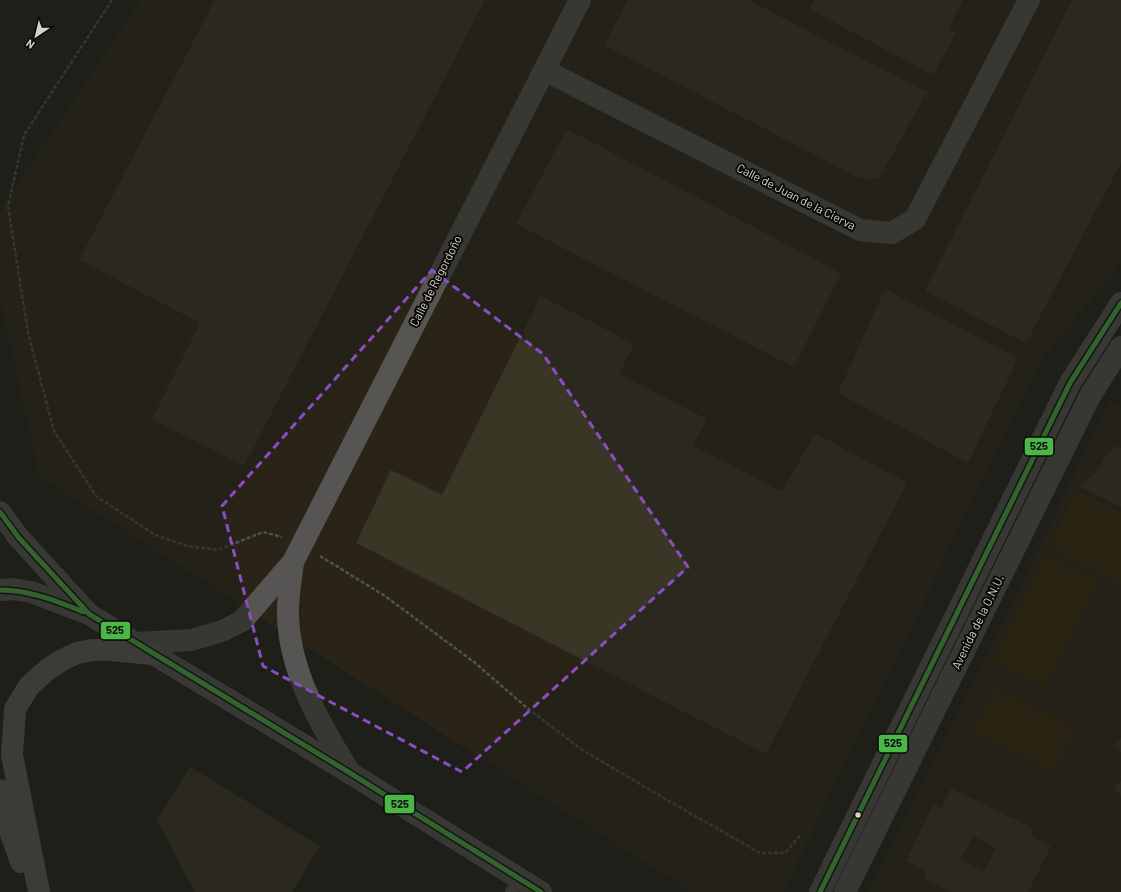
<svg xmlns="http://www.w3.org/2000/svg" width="1121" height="892" font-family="Barlow,sans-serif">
<rect width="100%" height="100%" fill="#1f1f1a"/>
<g fill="#292417">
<path d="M141,0H1121V264L1040,361L783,892H691L39,476L0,297V210Z"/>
<path d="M1111,400L1121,409V892H869Z"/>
</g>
<g fill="#332909">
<path d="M1076,490L1121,512V585L1048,549Z"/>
<path d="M1046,554L1098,581L1045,687L993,661Z"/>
<path d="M995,687L1077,728L1053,774L972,733Z"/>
</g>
<g fill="#3a3626" fill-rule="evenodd">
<path d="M215,0H485L244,466L152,419L200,323L79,260Z"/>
<path d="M628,0H748L927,92L880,177L870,180L855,176L604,45Z"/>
<path d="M814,0H963L949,28L956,33L933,75L809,9Z"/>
<path d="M1072,0H1121V163L1026,343L925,291Z"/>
<path d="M567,129L841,273L794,367L516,224Z"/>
<path d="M885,289L1018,358L968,463L838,393Z"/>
<path d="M541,296L634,344L619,374L707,419L693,445L782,492L815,433L907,483L766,754L356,543L391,470L442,495Z"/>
<path d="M1116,446L1121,448V507L1080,487L1101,467L1102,460Z"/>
<path d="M1121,738V753L1114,746Z"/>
<path d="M190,767L320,846L292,892H195L157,820Z"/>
<path d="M1121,781V796L1113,789Z"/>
<path d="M951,788L1034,829L1030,836L1051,846L1028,892H951L924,879L927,872L906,861L933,805L941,809ZM973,836L996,848L984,871L961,859Z"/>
</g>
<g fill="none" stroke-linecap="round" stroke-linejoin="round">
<g stroke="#51514f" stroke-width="2.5" stroke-dasharray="4 2" stroke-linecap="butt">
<path d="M112,0L24,135L8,206L28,333L54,431L96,496L155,535L187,546L218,550L263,532L282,537"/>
<path d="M320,556L385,596L474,662L526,707L581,749L667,800L760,853H785L801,834"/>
</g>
<path stroke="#565553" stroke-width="12" d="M511,892L519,879"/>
<g stroke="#565553" stroke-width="22">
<path d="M544,70L860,230L892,233L915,219L1029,0"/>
<path d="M293,562C291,580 287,599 288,617C290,673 321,726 350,773"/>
<path d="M136,643L191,640L222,631L242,621L293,562L580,0"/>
</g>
<g stroke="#565553" stroke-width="22">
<path d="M0,512L19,538L85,610"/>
<path d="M0,590L13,589L31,592L89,614L153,654L350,773L541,892"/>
<path d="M820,892L1070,383L1121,303"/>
<path d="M845,892L1090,396L1121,347"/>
</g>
<g stroke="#5e5d5b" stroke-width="22">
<path d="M0,790L9,828L21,862"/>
<path d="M39,892L12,755L15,709L29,686L47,670L62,660L77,653L92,650H110L153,654"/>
</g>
<g stroke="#0b0906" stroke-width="8">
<g id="bus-1">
<path d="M0,512L19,538L89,614L350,773L541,892"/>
<path d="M0,590C30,590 56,601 84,612"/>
<path d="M820,892L1070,383L1121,303"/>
</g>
</g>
<use href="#bus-1" stroke="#4ab747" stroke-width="5"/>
</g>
<path d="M0 0H1121V892H0ZM432,270L543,354L688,567L462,772L263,666L222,506Z" fill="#1f1f1a" fill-opacity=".55" fill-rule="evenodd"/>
<path fill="none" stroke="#8d4dc2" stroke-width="3" stroke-dasharray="8 5" stroke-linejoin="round" d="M432,270L543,354L688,567L462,772L263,666L222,506Z"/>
<circle fill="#d4d2cd" stroke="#0b0906" stroke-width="1.5" cx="858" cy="815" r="3.5"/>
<g text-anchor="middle" stroke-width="4" stroke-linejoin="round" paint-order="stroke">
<g font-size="12" fill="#d4d2cd" stroke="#0b0906">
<text transform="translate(796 197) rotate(27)" y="4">Calle de Juan de la Cierva</text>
<text transform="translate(436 281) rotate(-63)" y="4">Calle de Regordoño</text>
<text transform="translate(978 622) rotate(-64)" y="4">Avenida de la O.N.U.</text>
</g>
</g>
<g stroke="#0b0906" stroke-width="1.5">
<rect x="1024" y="437" width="30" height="19" rx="4" fill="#4ab747"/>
<rect x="100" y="621" width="31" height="19" rx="4" fill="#4ab747"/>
<rect x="878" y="734" width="30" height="19" rx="4" fill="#4ab747"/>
<rect x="384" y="794" width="31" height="20" rx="4" fill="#4ab747"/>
</g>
<g font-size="11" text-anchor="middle" font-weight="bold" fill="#111">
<text x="1039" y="450">525</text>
<text x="115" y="634">525</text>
<text x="893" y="747">525</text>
<text x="400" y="808">525</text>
</g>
<g transform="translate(36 36) rotate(215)" stroke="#0b0906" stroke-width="3" paint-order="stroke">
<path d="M0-3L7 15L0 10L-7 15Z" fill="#d4d2cd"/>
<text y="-6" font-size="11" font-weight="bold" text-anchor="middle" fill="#d4d2cd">N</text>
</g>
</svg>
